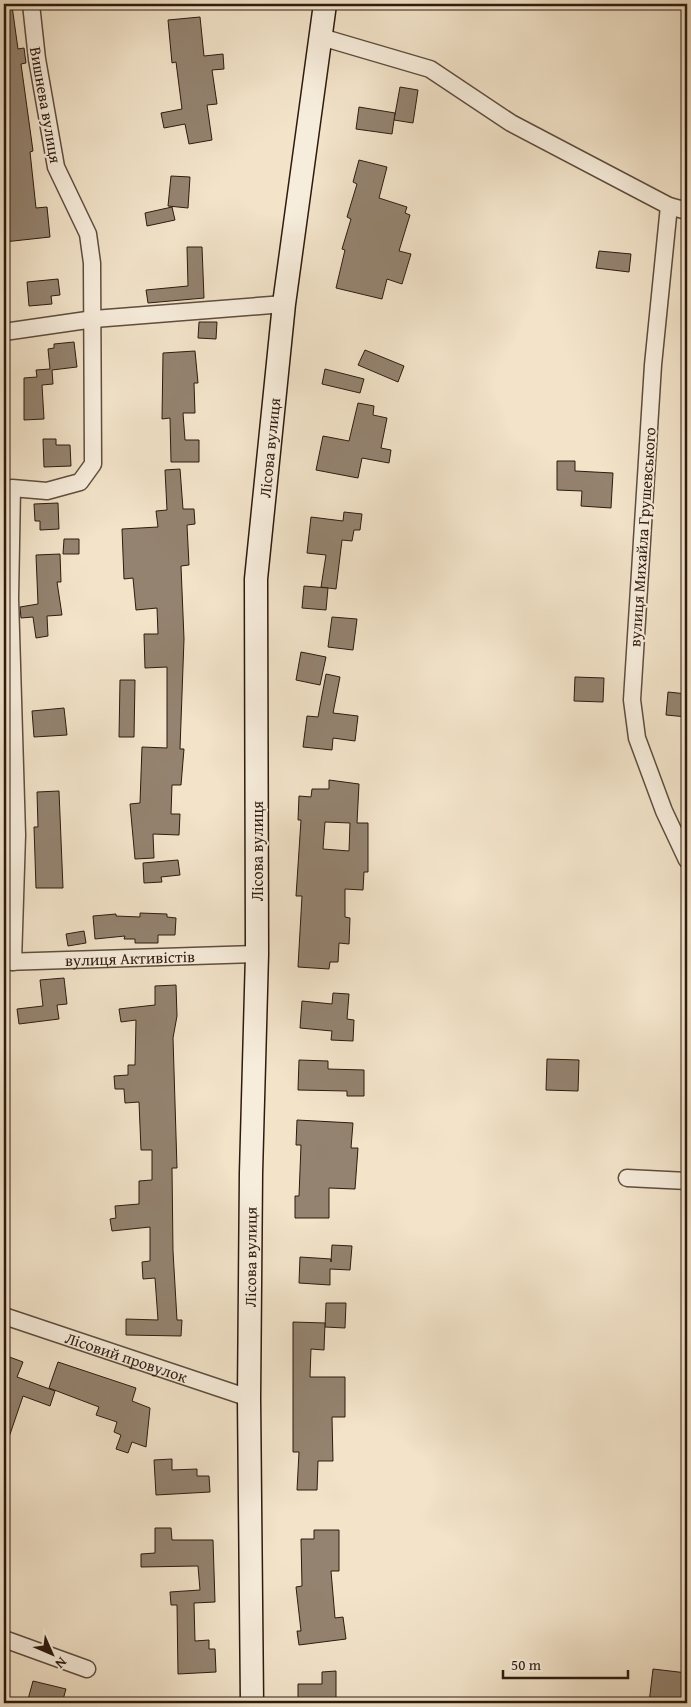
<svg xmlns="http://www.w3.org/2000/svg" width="691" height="1707" font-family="'Gentium Book Plus',serif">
<rect width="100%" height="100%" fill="#f2e3c9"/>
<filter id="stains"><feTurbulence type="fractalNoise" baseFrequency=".004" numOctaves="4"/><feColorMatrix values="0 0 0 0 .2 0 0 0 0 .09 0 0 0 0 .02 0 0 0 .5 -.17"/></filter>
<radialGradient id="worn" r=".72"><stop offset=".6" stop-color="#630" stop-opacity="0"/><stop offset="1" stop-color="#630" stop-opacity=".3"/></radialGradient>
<g fill="#948370" stroke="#2e1b0f" fill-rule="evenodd">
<path d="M12,6L18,49L24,48L26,63L21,64L33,151L30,152L36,208L47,207L50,237L4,242V211H8L4,177V7Z"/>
<path d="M200,17L204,56L223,54L224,69L212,70L217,104L207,105L212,140L189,144L185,124L164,128L161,113L182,109L176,62L172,63L168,20Z"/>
<path d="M400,87L418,90L413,123L394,120Z"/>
<path d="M359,107L395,113L392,134L356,129Z"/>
<path d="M359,160L387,167L379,198L407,207L405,213L410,215L399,251L411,254L402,284L387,279L382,299L336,288L345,250L342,249L351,219L347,217L357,184L353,182Z"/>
<path d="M171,176L190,177L188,208L168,206Z"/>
<path d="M172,207L175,220L147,226L145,213Z"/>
<path d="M187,247H202L204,298L148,303L146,290L188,286Z"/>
<path d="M599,251L631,254L629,272L596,268Z"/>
<path d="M58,279L60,295L51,296L52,304L29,306L27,282Z"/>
<path d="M199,322H217L216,339L198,338Z"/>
<path d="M74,342L77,367L52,370L53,384L42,385L44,419L24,420V378L37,377L36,370L50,369L48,349L54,348V344Z"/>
<path d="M365,350L404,366L398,382L358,365Z"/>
<path d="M195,351L198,383H194L195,413H183L185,440H199V462H171L170,418L162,419L163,353Z"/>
<path d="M325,369L364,379L360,393L322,384Z"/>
<path d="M358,403L374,406L373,415L387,418L381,448L391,450L389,463L362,458L358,478L316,470L323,436L349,441Z"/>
<path d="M43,439H56V445H70L71,466L44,467Z"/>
<path d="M557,461H575V471L613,473L611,508L581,506L582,491L557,490Z"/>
<path d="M180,469L183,509H194L195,524L187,525L189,565L181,566L184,639L180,749H184L181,785H172L171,814H180L179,835L153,834L154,858L135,859L130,804L140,803L142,747L167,748V667L145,668L144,634H158L157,608L136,610L133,578L124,579L122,529L158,527L156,511L167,510L165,470Z"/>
<path d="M58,503L59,529L40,530V521H35L34,504Z"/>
<path d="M344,512L362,514L360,530H354L352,541L342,540L336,589L321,587L326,555L307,553L311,517L343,521Z"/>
<path d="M64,539H79V554H63Z"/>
<path d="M60,554L61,582H57L62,615L47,616L48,636L36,638L33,617L21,618L20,607L38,604L36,555Z"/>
<path d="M304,586L328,588L326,610L302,608Z"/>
<path d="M332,617L357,619L353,650L328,647Z"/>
<path d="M301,652L326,657L320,685L296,680Z"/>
<path d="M326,674L340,677L333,713L358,716L355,741L333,738L332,750L303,747L307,716L318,717Z"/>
<path d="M575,677L604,678L603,702L574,701Z"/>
<path d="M120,680H135L134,737H119Z"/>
<path d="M668,692L687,694V717L666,715Z"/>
<path d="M64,708L67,735L34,737L32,711Z"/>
<path d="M329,780L359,784L357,823H368V872H364L363,890L345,889V917L350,918L349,944L339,943L338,962H330L329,969L298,967L302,896H296L301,820H298L299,796L311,797L312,789H329ZM325,822L350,823L349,851L323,849Z"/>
<path d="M59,791L63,888H36L34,827H38L37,792Z"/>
<path d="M178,860L180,875L161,877L162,882L144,883L143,863Z"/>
<path d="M140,913L167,914V917L176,918L175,935H158V943H135V939H124L125,936L95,939L93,916L116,914V916L140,917Z"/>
<path d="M84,931L86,943L68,946L66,934Z"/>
<path d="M64,978L67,1004L57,1005L59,1019L19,1024L17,1009L43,1006L40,980Z"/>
<path d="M176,985L177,1016L173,1038L177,1168H172L173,1251L177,1320H182L181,1336L126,1335V1319L158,1320L155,1278L143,1279L142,1262L150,1261V1227L112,1231L110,1219L116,1218L115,1206L139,1204V1181L152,1180V1150H141L139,1102L125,1103L124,1089H115L114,1076L128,1075V1065H135L136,1020L121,1022L119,1009L155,1005V986Z"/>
<path d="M333,993L349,994L347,1019L354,1020L353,1041L331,1040L332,1031L300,1028L302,1001L332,1004Z"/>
<path d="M547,1059L579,1060L578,1091L546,1090Z"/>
<path d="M299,1060L328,1061V1069L364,1070V1096H347V1091L298,1090Z"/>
<path d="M297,1120L353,1123L351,1148H358L355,1189L329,1188V1218H295V1196H299L301,1145H296Z"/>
<path d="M332,1245L352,1246L350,1270L330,1269V1285L299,1283L300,1257L331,1259V1262Z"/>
<path d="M326,1303H346L345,1328L325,1327Z"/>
<path d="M293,1322L325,1323L324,1350L311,1349L310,1377H345V1417H332L333,1461H318L317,1490H297L299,1452H293Z"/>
<path d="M4,1355L23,1362L17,1377L55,1391L50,1406L23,1396L6,1446L4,1445Z"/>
<path d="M58,1362L136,1388L132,1401L150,1408L146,1447L132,1442L128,1453L116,1449L121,1435L114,1432L117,1422L96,1415L99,1407L49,1388Z"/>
<path d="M172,1459V1470L197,1469V1476H209L210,1492L156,1495L154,1460Z"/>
<path d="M155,1528H171L172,1540H213L215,1602L194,1603L195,1641L209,1640V1649H215L216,1672L178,1674L177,1605H171L170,1592L200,1590L198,1566L141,1567V1554L155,1553Z"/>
<path d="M314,1530H339V1571H331L335,1618L343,1617L346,1639L299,1645L297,1631H301L296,1587L302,1586L301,1539H314Z"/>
<path d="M653,1669L687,1673V1703H649Z"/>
<path d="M336,1671V1698L324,1699V1703H298V1684H322V1672Z"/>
<path d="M33,1681L66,1689L62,1703H27Z"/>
</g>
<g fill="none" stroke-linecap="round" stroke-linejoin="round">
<g stroke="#5f4d3e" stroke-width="19">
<g id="street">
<path d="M321,37L430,69L511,123L669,206L687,211"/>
<path d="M669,206L653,365L632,700L637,738L664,811L687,860"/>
<path d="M4,332L94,319L284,304"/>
<path id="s1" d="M4,962L257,954"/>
<path d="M13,962L17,835L10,598L12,488L47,491L80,482L93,464L92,263L88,234L56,167L37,59L31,4"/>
<path d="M627,1178L687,1181"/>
<path id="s2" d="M4,1316L249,1398"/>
<path d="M4,1639L87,1669"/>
</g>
</g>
<g stroke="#2e1b0f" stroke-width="25">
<g id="secondary">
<path id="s3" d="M252,1703L249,1398L251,1173L257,954L256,579L284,304L325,4"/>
</g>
</g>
<use href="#street" stroke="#f7eddc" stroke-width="16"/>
<use href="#secondary" stroke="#f7eddc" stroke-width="22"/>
</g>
<g text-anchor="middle" stroke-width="4" stroke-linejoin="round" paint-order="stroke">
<g font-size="16" fill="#2e1b0f" stroke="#f7eddc">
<text transform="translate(46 105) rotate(80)" y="6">Вишнева вулиця</text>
<text dy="6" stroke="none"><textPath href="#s3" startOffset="1256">Лісова вулиця</textPath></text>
<text transform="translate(642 537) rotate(-86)" y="6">вулиця Михайла Грушевського</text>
<text transform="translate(257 851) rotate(-90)" y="6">Лісова вулиця</text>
<text dy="6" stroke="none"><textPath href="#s1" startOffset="126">вулиця Активістів</textPath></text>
<text dy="6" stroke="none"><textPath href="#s3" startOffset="446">Лісова вулиця</textPath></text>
<text dy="6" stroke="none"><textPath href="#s2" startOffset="129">Лісовий провулок</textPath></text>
</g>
</g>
<rect width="691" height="1707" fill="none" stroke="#f2e3c9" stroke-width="20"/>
<rect x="5" y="5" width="681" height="1697" fill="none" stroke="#2e1b0f" stroke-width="2.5"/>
<rect x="10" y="10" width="671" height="1687" fill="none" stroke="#2e1b0f"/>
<g transform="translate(52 1654) rotate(135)" stroke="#f7eddc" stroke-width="4" paint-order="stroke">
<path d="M0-4L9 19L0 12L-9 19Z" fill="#2e1b0f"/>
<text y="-8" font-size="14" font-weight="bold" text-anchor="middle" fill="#2e1b0f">N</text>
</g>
<path d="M503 1670v8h125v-8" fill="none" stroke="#2e1b0f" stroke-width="2.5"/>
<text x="511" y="1670" font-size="15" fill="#2e1b0f" stroke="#f7eddc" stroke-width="4" paint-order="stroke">50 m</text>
<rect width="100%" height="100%" filter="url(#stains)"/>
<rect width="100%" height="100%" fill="url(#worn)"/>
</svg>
